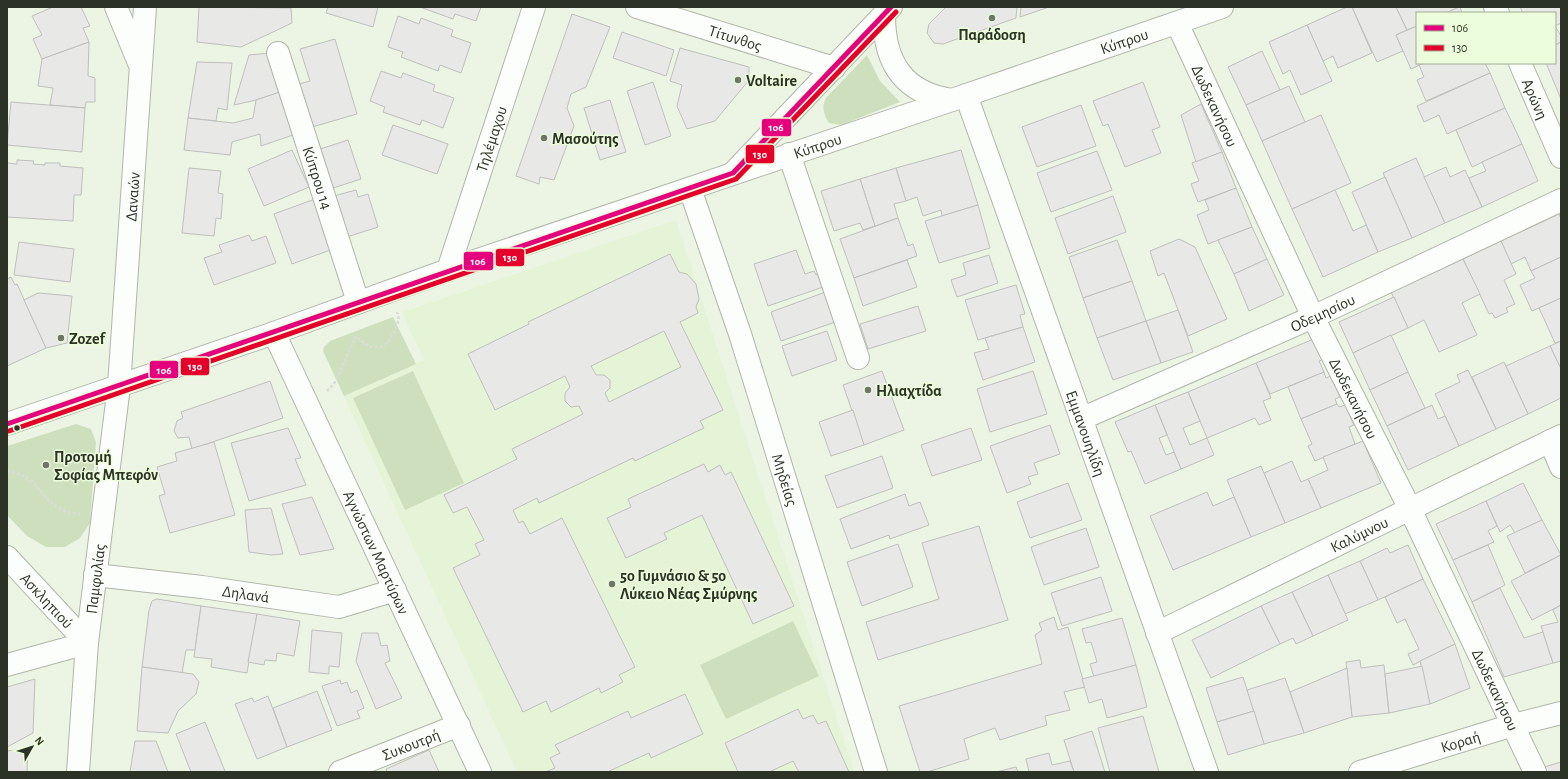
<svg xmlns="http://www.w3.org/2000/svg" width="1568" height="779" font-family="'Alegreya Sans',sans-serif">
<rect width="100%" height="100%" fill="#ecf5e4"/>
<path fill="#e5f4d7" d="M676,220L854,772H517L344,396L424,360L402,312Z"/>
<g fill="#cedfbe">
<path d="M867,55L880,81L900,102L841,125L829,123C824,115 821,107 826,98Z"/>
<path d="M393,317L416,364L344,396L323,351L324,347L330,341Z"/>
<path d="M413,371L464,483L405,510L353,398Z"/>
<path d="M76,424L91,429L96,442L90,523L80,538L65,547H46L27,536L7,515V446Z"/>
<path d="M793,621L819,676L726,719L700,665Z"/>
</g>
<g fill="#e8e8e6" stroke="#bfbfbd" fill-rule="evenodd">
<path d="M53,7H81L90,26L83,28L89,42L42,59L33,39L42,35L32,16Z"/>
<path d="M199,7L291,8L292,23L241,47L197,42Z"/>
<path d="M328,7H378L373,27L326,13Z"/>
<path d="M420,7H481L476,21L455,14L453,19Z"/>
<path d="M946,7H1017L1016,18L943,44L934,43L927,33L929,24Z"/>
<path d="M1021,7H1049L1020,17Z"/>
<path d="M1347,7H1352L1372,53L1338,68L1333,56L1323,61L1307,25Z"/>
<path d="M1352,7H1396L1407,30L1396,35L1403,51L1377,62Z"/>
<path d="M1396,7H1459L1446,13H1417V26L1407,30Z"/>
<path d="M1460,7L1462,13H1446L1459,7Z"/>
<path d="M1520,7H1561V23L1555,26V13H1523Z"/>
<path d="M572,14L610,27L586,87L571,94L567,108L574,126L554,180L540,177L539,184L516,176Z"/>
<path d="M398,16L419,24L421,18L453,30L451,36L471,43L461,73L440,65L438,71L401,57L403,52L388,47Z"/>
<path d="M1307,25L1332,81L1301,95L1290,70L1283,74L1269,42Z"/>
<path d="M1417,26V63H1424L1411,69L1396,35Z"/>
<path d="M1555,26L1561,36V42L1555,45Z"/>
<path d="M622,32L674,50L666,76L613,58Z"/>
<path d="M335,39L357,114L312,127L299,84L310,81L300,49Z"/>
<path d="M89,42L88,76L95,78V102H86L85,108L50,105L53,88L38,86L42,59Z"/>
<path d="M1561,42V99L1546,63H1555V45Z"/>
<path d="M680,48L749,67V80L715,121L687,129L677,106L682,85L670,81Z"/>
<path d="M1262,51L1280,90L1246,105L1228,67Z"/>
<path d="M270,53L280,92L256,100L234,105L249,55Z"/>
<path d="M197,62L232,63L227,110L218,108L216,121L188,118Z"/>
<path d="M1424,63H1485L1490,73L1426,101L1417,80L1424,77L1419,65Z"/>
<path d="M381,71L401,78L403,73L435,85L433,91L454,98L443,128L422,120L420,125L383,112L385,107L370,101Z"/>
<path d="M1490,73L1505,108L1447,134L1439,115L1424,122L1417,106Z"/>
<path d="M653,82L671,136L645,145L627,91Z"/>
<path d="M1143,82L1160,127L1152,130L1161,153L1125,167L1108,124L1103,126L1093,101Z"/>
<path d="M1289,86L1305,122L1262,141L1246,105Z"/>
<path d="M280,92L293,135L261,146L260,134L232,142L230,155L184,150L188,118L233,123L253,118L256,100Z"/>
<path d="M610,100L626,152L600,160L584,108Z"/>
<path d="M11,102L85,108L82,152L7,145Z"/>
<path d="M1201,104L1222,152L1196,162L1181,115Z"/>
<path d="M1081,105L1096,146L1037,167L1022,127Z"/>
<path d="M1505,108L1522,144L1472,167L1456,130Z"/>
<path d="M1321,115L1351,183L1292,209L1262,141Z"/>
<path d="M393,125L448,144L437,174L382,155Z"/>
<path d="M348,140L361,179L330,189L317,150Z"/>
<path d="M1522,144L1538,181L1482,207L1469,178L1486,171L1482,162Z"/>
<path d="M292,150L309,187L264,206L248,169Z"/>
<path d="M961,150L978,205L942,216L941,210L923,216L917,197L906,201L896,168Z"/>
<path d="M1097,151L1112,190L1051,212L1037,173Z"/>
<path d="M1222,152L1236,188L1198,202L1191,184L1199,181L1192,163Z"/>
<path d="M1416,158L1445,223L1412,238L1383,173Z"/>
<path d="M17,160L34,161L33,164L45,165V163H60V166L83,168L81,195H74L73,221L7,217V163L17,164Z"/>
<path d="M1446,167L1450,177L1465,170L1482,207L1445,223L1424,177Z"/>
<path d="M189,168L221,171L218,193L223,194L221,219L216,218L214,236L182,233Z"/>
<path d="M896,168L906,201L894,204L898,218L875,226L860,179Z"/>
<path d="M1385,177L1412,238L1378,252L1352,192Z"/>
<path d="M860,179L875,226L863,230L860,223L834,231L821,191Z"/>
<path d="M1236,188L1252,227L1208,244L1197,215L1209,210L1205,200Z"/>
<path d="M356,190L358,197L368,194L378,227L347,237L334,196Z"/>
<path d="M1335,190L1353,231L1366,225L1378,252L1323,277L1292,209Z"/>
<path d="M1113,196L1126,232L1068,254L1055,218Z"/>
<path d="M315,199L333,249L292,264L274,214Z"/>
<path d="M978,205L990,248L939,263L925,221Z"/>
<path d="M1559,214L1561,219V257L1531,271L1525,257L1511,264L1501,241Z"/>
<path d="M898,218L908,246L913,244L917,256L854,278L840,239Z"/>
<path d="M1252,227L1267,259L1234,274L1218,240Z"/>
<path d="M249,235L252,241L266,236L276,263L214,285L204,258L222,252L219,245Z"/>
<path d="M1179,239L1195,247L1227,319L1188,336L1164,273L1158,276L1150,251Z"/>
<path d="M1117,240L1132,281L1083,298L1069,257Z"/>
<path d="M1501,241L1516,274L1504,280L1515,304L1506,308L1508,312L1495,318L1492,313L1489,314L1463,259Z"/>
<path d="M19,242L74,249L70,282L14,275Z"/>
<path d="M796,250L805,274L814,271L816,275L824,272L829,285L768,306L754,264Z"/>
<path d="M670,254L679,272L687,274L696,284L699,299L696,307L698,313L680,322L723,410L700,421L704,428L635,461L633,458L539,503L537,498L513,510L519,523L523,521L530,534L562,518L635,667L619,675L623,682L601,693L599,688L551,712L546,701L523,712L453,568L480,555L475,544L484,540L467,507L453,513L444,495L517,459L512,449L583,414L579,406L571,407L565,401V393L570,387L565,376L495,410L468,354L529,324L528,322ZM664,331L681,367L609,402L605,393L610,388V380L604,375H596L591,366Z"/>
<path d="M989,255L998,283L957,297L951,280L966,275L963,263Z"/>
<path d="M1561,257V298L1532,311L1520,285L1535,278L1531,271Z"/>
<path d="M1267,259L1284,295L1249,311L1234,274Z"/>
<path d="M1463,259L1480,294L1462,303L1477,335L1439,352L1424,320L1408,328L1391,292Z"/>
<path d="M907,260L917,287L863,306L854,278Z"/>
<path d="M11,277L15,285L17,284L46,348L7,366V279Z"/>
<path d="M1132,281L1146,321L1097,338L1083,298Z"/>
<path d="M1016,285L1025,314L1020,315L1023,327L978,340L965,300Z"/>
<path d="M831,290L841,320L781,341L771,312Z"/>
<path d="M38,293L72,296L67,343L46,348L24,300Z"/>
<path d="M1394,297L1408,328L1353,353L1339,322Z"/>
<path d="M1561,298V341L1555,343L1539,308Z"/>
<path d="M918,306L926,331L868,349L860,324Z"/>
<path d="M1178,310L1193,352L1161,363L1146,321Z"/>
<path d="M1146,321L1161,363L1113,380L1097,338Z"/>
<path d="M1023,327L1035,362L983,380L974,353L989,349L985,338Z"/>
<path d="M827,331L837,360L792,376L782,346Z"/>
<path d="M1391,335L1408,372L1370,390L1353,353Z"/>
<path d="M1316,338L1325,359L1319,361L1324,372L1270,394L1256,363Z"/>
<path d="M1561,341V369L1550,346Z"/>
<path d="M1550,346L1561,369V398L1528,414L1506,366Z"/>
<path d="M1504,362L1528,414L1496,429L1472,377Z"/>
<path d="M1256,363L1271,398L1263,401L1271,420L1259,425L1255,418L1207,438L1188,392Z"/>
<path d="M1468,370L1496,429L1459,446L1435,394L1460,382L1457,375Z"/>
<path d="M882,371L904,430L864,445L843,385Z"/>
<path d="M1033,371L1047,414L990,432L977,389Z"/>
<path d="M1324,372L1326,378L1331,376L1340,397L1335,399L1337,404L1301,419L1288,387Z"/>
<path d="M1408,372L1425,408L1387,426L1370,390Z"/>
<path d="M270,381L283,418L192,449L189,437L178,438L174,431L177,421L183,418L181,412Z"/>
<path d="M1188,392L1200,421L1183,428L1190,445L1207,438L1214,455L1181,469L1155,405Z"/>
<path d="M1337,404L1339,407L1345,405L1354,425L1349,427L1355,444L1315,461L1308,446L1312,444L1301,419Z"/>
<path d="M1155,405L1167,435L1159,438L1166,455L1174,452L1181,469L1145,484L1131,451L1128,452L1115,422Z"/>
<path d="M1432,405L1438,419L1445,416L1459,446L1408,470L1387,426Z"/>
<path d="M853,410L864,445L831,456L819,422Z"/>
<path d="M1050,425L1060,454L1034,463L1038,474L1028,477L1031,484L1007,493L990,446Z"/>
<path d="M288,428L301,458L295,459L306,485L249,501L231,443Z"/>
<path d="M971,428L982,460L932,476L921,445Z"/>
<path d="M1363,441L1381,483L1321,508L1308,479L1328,470L1323,457Z"/>
<path d="M214,442L235,515L170,533L159,496L165,494L157,467L177,461L175,453Z"/>
<path d="M882,456L893,488L837,508L825,476Z"/>
<path d="M1292,461L1301,482L1308,479L1321,508L1285,523L1264,473Z"/>
<path d="M704,464L708,472L720,465L725,475L731,472L794,606L753,624L702,515L664,533L667,539L626,558L607,518L631,507L628,499Z"/>
<path d="M1261,466L1285,523L1251,537L1227,480Z"/>
<path d="M1068,483L1082,520L1030,538L1017,502Z"/>
<path d="M1523,483L1542,520L1515,533L1510,525L1500,532L1486,501Z"/>
<path d="M1207,492L1213,506L1234,497L1251,537L1173,570L1150,516Z"/>
<path d="M905,494L909,506L920,502L929,525L890,539L889,535L851,549L840,519Z"/>
<path d="M312,497L334,549L300,555L282,504Z"/>
<path d="M1486,501L1497,526L1488,531L1494,542L1453,560L1436,524Z"/>
<path d="M271,508L283,554L271,555L249,552L245,510Z"/>
<path d="M1542,520L1561,555L1525,573L1507,536Z"/>
<path d="M979,526L1008,620L878,660L866,622L939,599L922,543Z"/>
<path d="M1086,528L1099,567L1044,585L1031,547Z"/>
<path d="M898,544L913,587L862,606L847,562Z"/>
<path d="M1408,545L1423,579L1378,600L1360,561L1387,548L1390,553Z"/>
<path d="M1488,545L1505,585L1472,602L1453,560Z"/>
<path d="M1561,555V605L1532,620L1511,581Z"/>
<path d="M1360,561L1378,600L1345,614L1328,575Z"/>
<path d="M1328,575L1348,620L1313,636L1292,592Z"/>
<path d="M1101,577L1112,611L1062,626L1051,593Z"/>
<path d="M1423,579L1455,644L1413,665L1408,654L1419,649L1405,619L1397,623L1385,597Z"/>
<path d="M1500,588L1524,638L1543,632L1553,663L1504,677L1472,602Z"/>
<path d="M1292,592L1313,636L1296,644L1293,638L1280,644L1261,606Z"/>
<path d="M157,599L201,606L195,650H186L182,673L142,667L149,610L152,601Z"/>
<path d="M1561,605V661L1553,663L1541,626L1558,622L1553,610Z"/>
<path d="M201,606L257,614L247,673L211,667L212,659L194,657Z"/>
<path d="M1261,606L1280,644L1211,678L1192,640Z"/>
<path d="M257,614L300,621L294,656L277,653L276,661L265,660L264,665L248,662Z"/>
<path d="M1054,617L1058,630L1068,627L1085,687L1064,692L1070,710L1045,716L1047,725L1000,740L995,728L964,739L969,759L927,772H920L899,706L1042,664L1035,635L1042,630L1039,623Z"/>
<path d="M1122,618L1136,665L1094,677L1090,664L1097,662L1091,642L1086,643L1082,629Z"/>
<path d="M312,630L342,633L339,667L329,666V674L309,672Z"/>
<path d="M362,633H378L381,646L387,645L390,661L385,663L402,698L376,709L356,661Z"/>
<path d="M1455,644L1470,688L1430,704L1420,661Z"/>
<path d="M1360,660L1361,668L1384,665L1389,713L1352,717L1346,662Z"/>
<path d="M1136,665L1147,707L1107,718L1102,699L1089,703L1082,679Z"/>
<path d="M1422,666L1430,704L1389,713L1385,674Z"/>
<path d="M142,667L193,674L199,682L196,694L178,711L168,733L137,731Z"/>
<path d="M1347,668L1352,717L1304,733L1290,692Z"/>
<path d="M1243,677L1254,711L1217,722L1206,688Z"/>
<path d="M1285,678L1304,733L1264,744L1247,690Z"/>
<path d="M35,679L33,733L7,747V687Z"/>
<path d="M340,680L341,684L347,682L351,693L357,690L364,708L357,711L360,718L337,726L322,686Z"/>
<path d="M317,691L332,730L287,747L273,708Z"/>
<path d="M685,694L703,734L651,758L649,753L607,772H545L555,768L550,758L560,753L555,745L628,711L631,718Z"/>
<path d="M268,696L287,747L257,759L235,704L252,698L254,702Z"/>
<path d="M798,709L803,719L813,715L818,724L826,721L849,772H799L793,761L769,772H738L725,743Z"/>
<path d="M1254,711L1264,744L1228,755L1217,722Z"/>
<path d="M1143,716L1159,772H1110L1098,728Z"/>
<path d="M205,722L225,771L222,772H191L176,734Z"/>
<path d="M1092,731L1105,772H1074L1064,740Z"/>
<path d="M135,741H156L168,772H130Z"/>
<path d="M28,749L27,772H7V751Z"/>
<path d="M429,750L439,772H387L386,769Z"/>
<path d="M1049,753L1052,765L1070,761L1074,772H1029L1026,759Z"/>
<path d="M1561,762V772H1547L1544,767Z"/>
<path d="M1016,767L1018,772H996Z"/>
</g>
<g fill="none" stroke-linecap="round" stroke-linejoin="round">
<g stroke="#b0b6a9" stroke-width="24">
<g id="minor">
<path d="M116,7L139,63"/>
<path id="s1" d="M637,7L834,68"/>
<path d="M1495,7L1498,13"/>
<path d="M884,15C884,63 904,93 952,100"/>
<path id="s2" d="M1177,23L1313,317L1410,509L1535,772"/>
<path id="s3" d="M278,53L358,302"/>
<path id="s4" d="M1520,63L1561,157"/>
<path id="s5" d="M966,95L1207,772"/>
<path d="M789,154L858,358"/>
<path d="M735,171L891,7"/>
<path id="s6" d="M690,189L740,334L876,772"/>
<path id="s7" d="M448,270L534,7"/>
<path id="s8" d="M274,333L480,772"/>
<path id="s9" d="M1081,419L1313,317L1561,200"/>
<path id="s10" d="M7,424L274,333L448,270L952,100L1222,7"/>
<path d="M1550,441L1561,467"/>
<path id="s11" d="M7,557L87,643L7,665"/>
<path id="s12" d="M95,575L202,587L339,607L395,590"/>
<path id="s13" d="M1157,633L1410,509L1561,436"/>
<path id="s14" d="M78,772L87,643L119,386L145,7"/>
<path id="s15" d="M340,772L459,725"/>
<path id="s16" d="M1360,772L1513,725L1561,713"/>
</g>
</g>
<g stroke="#dadcd7" stroke-width="2.5" stroke-dasharray="3 2" stroke-linecap="butt">
<path d="M327,391L334,384L356,336C372,352 385,352 395,330C398,323 400,319 397,312"/>
<path d="M7,471C38,475 40,499 62,510C67,513 75,513 80,514"/>
</g>
<use href="#minor" stroke="#fcfefb" stroke-width="22"/>
<g stroke="#ecfddc" stroke-width="8">
<path id="bus-1" d="M7,424L733,173L891,7"/>
</g>
<g stroke="#ecfddc" stroke-width="8">
<path id="bus-2" d="M9,431L736,179L896,12"/>
</g>
<use href="#bus-1" stroke="#e5007d" stroke-width="5"/>
<use href="#bus-2" stroke="#e4002b" stroke-width="5"/>
</g>
<g fill="#6f7668" stroke="#ecfddc" stroke-width="1.5">
<circle cx="992" cy="18" r="4"/>
<circle cx="738" cy="80" r="4"/>
<circle cx="544" cy="138" r="4"/>
<circle cx="61" cy="338" r="4"/>
<circle cx="868" cy="390" r="4"/>
<circle cx="46" cy="465" r="4"/>
<circle cx="612" cy="584" r="4"/>
</g>
<circle fill="#2c3226" stroke="#ecfddc" stroke-width="1.5" cx="17" cy="428" r="3.5"/>
<g text-anchor="middle" stroke-width="3" stroke-linejoin="round" paint-order="stroke">
<g font-size="16" font-weight="bold" fill="#2c3226" stroke="#ecfddc" text-anchor="start">
<text x="992" y="40" text-anchor="middle">Παράδοση</text>
<text x="746" y="86">Voltaire</text>
<text x="552" y="144">Μασούτης</text>
<text x="69" y="344">Zozef</text>
<text x="876" y="396">Ηλιαχτίδα</text>
<text x="54" y="462">Προτομή<tspan x="54" dy="18">Σοφίας Μπεφόν</tspan></text>
<text x="620" y="581">5ο Γυμνάσιο &amp; 5ο<tspan x="620" dy="18">Λύκειο Νέας Σμύρνης</tspan></text>
</g>
<g font-size="16" fill="#2c3226" stroke="#ecfddc">
<text dy="6" stroke="none"><textPath href="#s1" startOffset="103">Τίτυνθος</textPath></text>
<text dy="6" stroke="none"><textPath href="#s10" startOffset="1181">Κύπρου</textPath></text>
<text dy="6" stroke="none"><textPath href="#s4" startOffset="39">Αρώνη</textPath></text>
<text dy="6" stroke="none"><textPath href="#s2" startOffset="91">Δωδεκανήσου</textPath></text>
<text dy="6" stroke="none"><textPath href="#s7" startOffset="138">Τηλέμαχου</textPath></text>
<text dy="6" stroke="none"><textPath href="#s10" startOffset="857">Κύπρου</textPath></text>
<text dy="6" stroke="none"><textPath href="#s3" startOffset="131">Κύπρου 14</textPath></text>
<text dy="6" stroke="none"><textPath href="#s14" startOffset="578">Δαναών</textPath></text>
<text dy="6" stroke="none"><textPath href="#s9" startOffset="264">Οδεμησίου</textPath></text>
<text dy="6" stroke="none"><textPath href="#s2" startOffset="415">Δωδεκανήσου</textPath></text>
<text dy="6" stroke="none"><textPath href="#s5" startOffset="359">Εμμανουηλίδη</textPath></text>
<text dy="6" stroke="none"><textPath href="#s6" startOffset="306">Μηδείας</textPath></text>
<text dy="6" stroke="none"><textPath href="#s13" startOffset="225">Καλύμνου</textPath></text>
<text dy="6" stroke="none"><textPath href="#s8" startOffset="242">Αγνώστων Μαρτύρων</textPath></text>
<text dy="6" stroke="none"><textPath href="#s14" startOffset="194">Παμφυλίας</textPath></text>
<text dy="6" stroke="none"><textPath href="#s12" startOffset="152">Δηλανά</textPath></text>
<text dy="6" stroke="none"><textPath href="#s11" startOffset="59">Ασκληπιού</textPath></text>
<text dy="6" stroke="none"><textPath href="#s2" startOffset="739">Δωδεκανήσου</textPath></text>
<text dy="6" stroke="none"><textPath href="#s16" startOffset="105">Κοραή</textPath></text>
<text dy="6" stroke="none"><textPath href="#s15" startOffset="76">Συκουτρή</textPath></text>
</g>
</g>
<g stroke="#ecfddc" stroke-width="1.5">
<rect x="761" y="118" width="31" height="19" rx="4" fill="#e5007d"/>
<rect x="745" y="144" width="30" height="20" rx="4" fill="#e4002b"/>
<rect x="495" y="248" width="30" height="19" rx="4" fill="#e4002b"/>
<rect x="463" y="251" width="31" height="20" rx="4" fill="#e5007d"/>
<rect x="180" y="357" width="30" height="19" rx="4" fill="#e4002b"/>
<rect x="149" y="360" width="30" height="19" rx="4" fill="#e5007d"/>
</g>
<g font-size="11" text-anchor="middle" font-weight="bold" fill="#fff">
<text x="776" y="131">106</text>
<text x="760" y="158">130</text>
<text x="510" y="261">130</text>
<text x="478" y="265">106</text>
<text x="195" y="370">130</text>
<text x="164" y="374">106</text>
</g>
<rect width="1568" height="779" fill="none" stroke="#2c3226" stroke-width="16"/>
<rect x="1416" y="12" width="140" height="52" fill="#ecfddc" stroke="#9fac93"/>
<rect x="1424" y="25" width="20" height="6" fill="#e5007d" stroke="#9fac93"/>
<text x="1452" y="32" font-size="12" fill="#2c3226">106</text>
<rect x="1424" y="45" width="20" height="6" fill="#e4002b" stroke="#9fac93"/>
<text x="1452" y="52" font-size="12" fill="#2c3226">130</text>
<g transform="translate(32 747) rotate(51)" stroke="#ecfddc" stroke-width="3" paint-order="stroke">
<path d="M0-3L7 15L0 10L-7 15Z" fill="#2c3226"/>
<text y="-6" font-size="11" font-weight="bold" text-anchor="middle" fill="#2c3226">N</text>
</g>
</svg>
